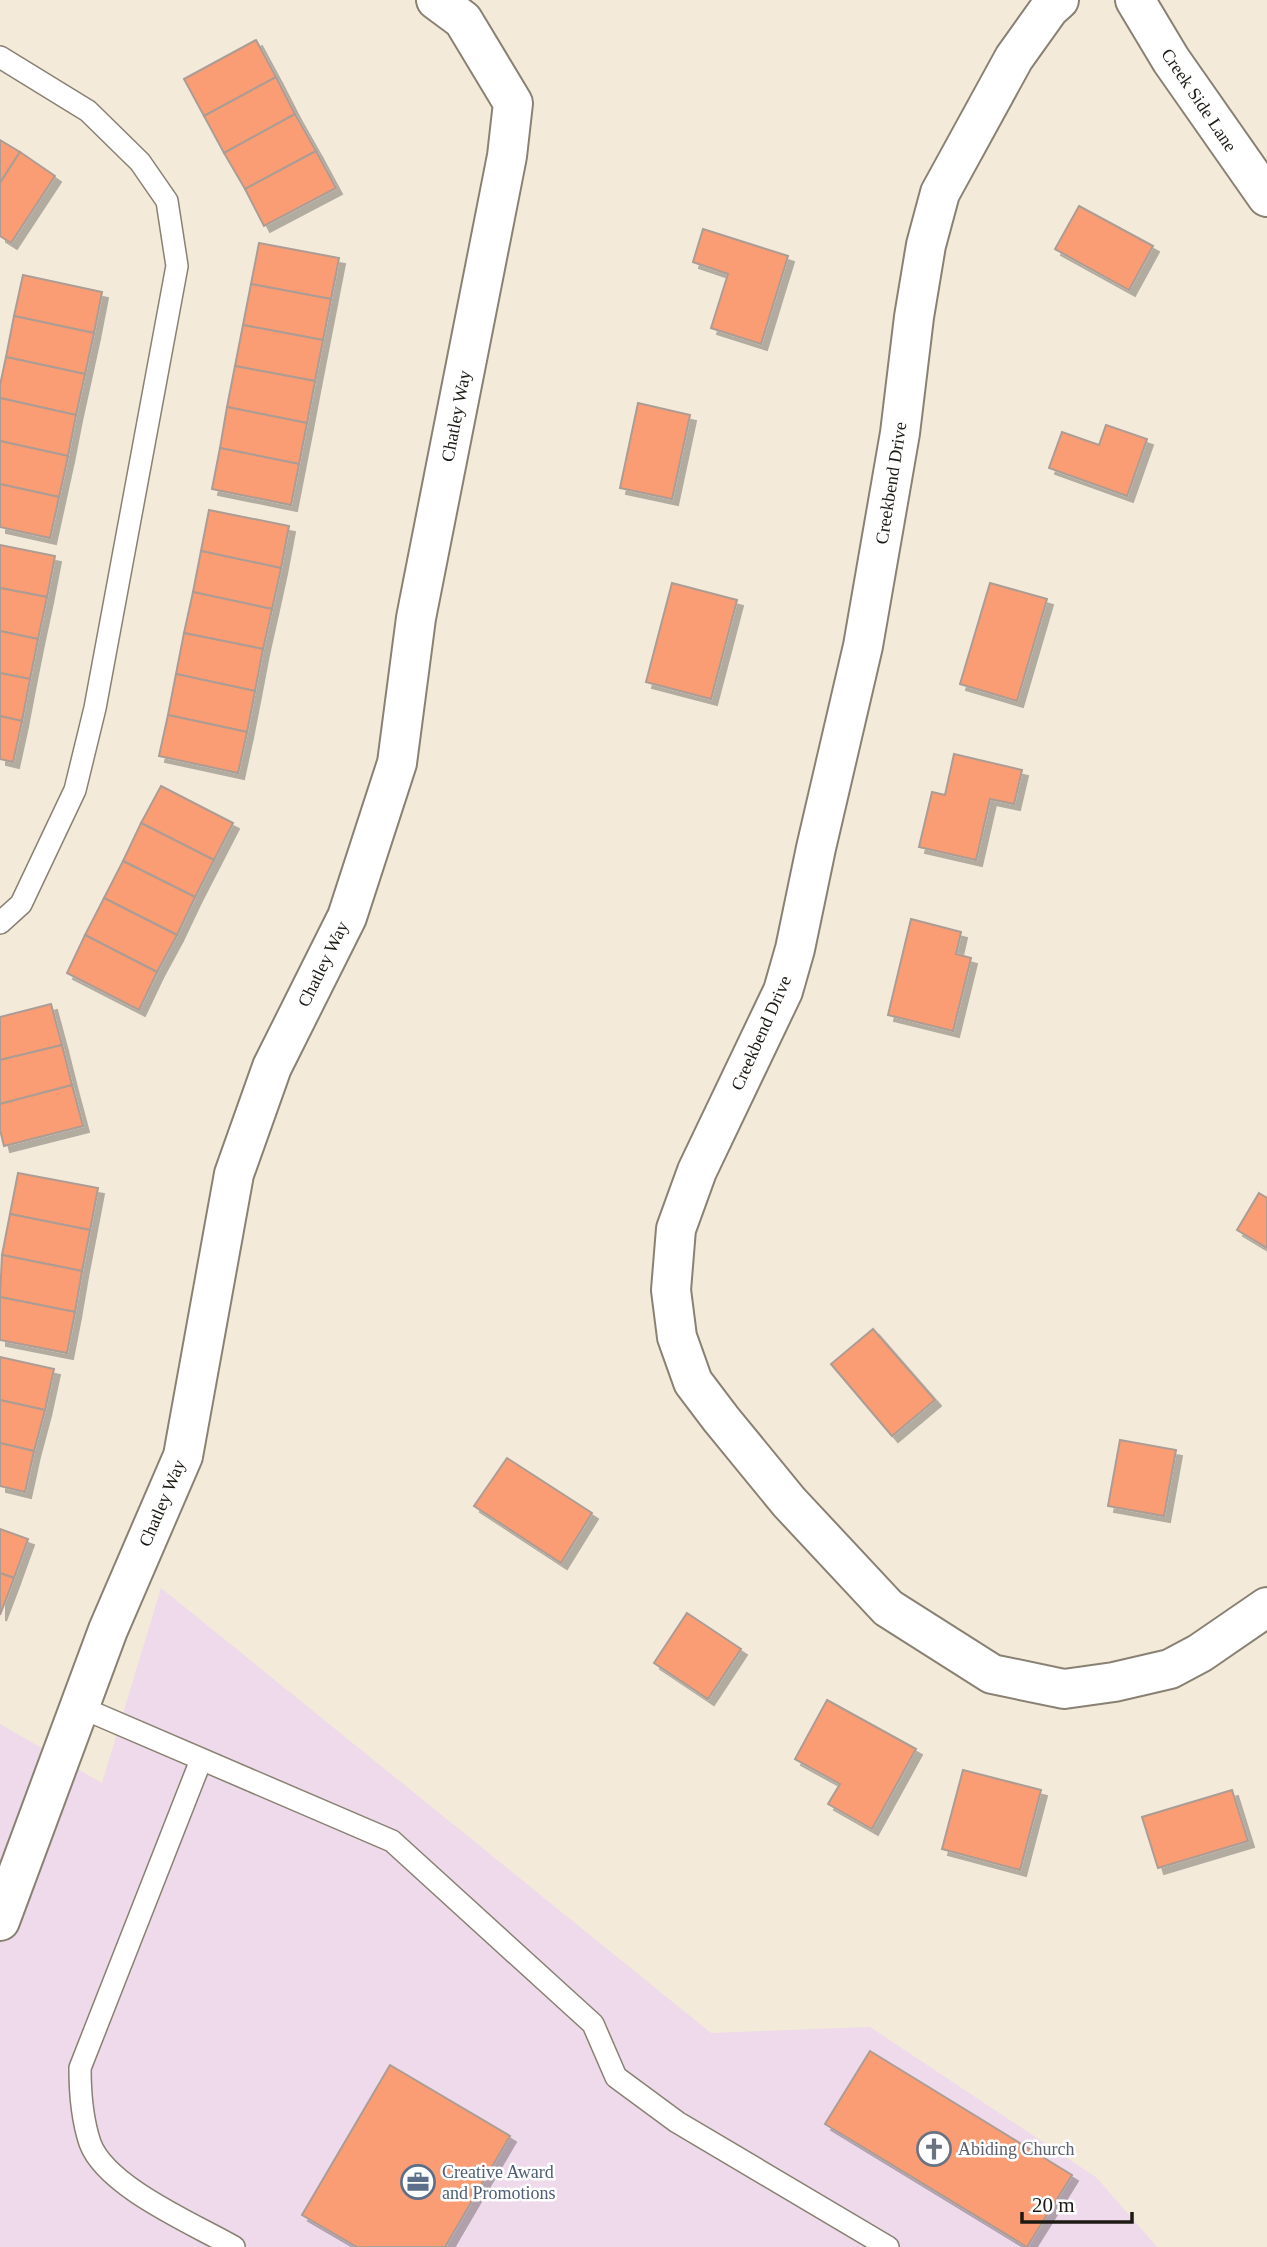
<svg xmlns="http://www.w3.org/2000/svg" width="1267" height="2247" font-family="'Times New Roman',serif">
<defs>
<filter id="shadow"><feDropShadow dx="6" dy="6" stdDeviation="0" flood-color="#0004"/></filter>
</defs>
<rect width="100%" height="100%" fill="#f3eada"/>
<path fill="#eedaea" d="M161,1588L711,2033L870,2027L1097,2178L1157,2247H0V1724L102,1783Z"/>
<g fill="#fa9d74" stroke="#ad9c94" stroke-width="2" filter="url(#shadow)">
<path d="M256,40L276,77L204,116L184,79Z"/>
<path d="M276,77L295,114L224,153L204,116Z"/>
<path d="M295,114L316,151L245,189L224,153Z"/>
<path d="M0,140L20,152L0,183Z"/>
<path d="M316,151L336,188L264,226L245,189Z"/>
<path d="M20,152L55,176L11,243L0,236V183Z"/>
<path d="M1079,206L1153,246L1129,290L1055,249Z"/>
<path d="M703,229L788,256L761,344L711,328L728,274L693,262Z"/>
<path d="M259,243L339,258L331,299L251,284Z"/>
<path d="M23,275L102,292L94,333L14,316Z"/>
<path d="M251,284L331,299L323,340L243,325Z"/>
<path d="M14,316L94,333L85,374L6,357Z"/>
<path d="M243,325L323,340L315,381L235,366Z"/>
<path d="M6,357L85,374L76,415L0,398V385Z"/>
<path d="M235,366L315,381L307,423L227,407Z"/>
<path d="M0,398L76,415L68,456L0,441Z"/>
<path d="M638,403L690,415L672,499L620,488Z"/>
<path d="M227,407L307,423L299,464L220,448Z"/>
<path d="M1106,425L1147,439L1127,496L1049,468L1062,432L1099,445Z"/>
<path d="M0,441L68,456L59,497L0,484Z"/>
<path d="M220,448L299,464L291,505L212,489Z"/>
<path d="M0,484L59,497L50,538L0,527Z"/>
<path d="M209,510L289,526L281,568L201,551Z"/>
<path d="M0,545L55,556L47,597L0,588Z"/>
<path d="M201,551L281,568L272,609L193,592Z"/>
<path d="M672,583L737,600L711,699L646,682Z"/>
<path d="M990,583L1047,599L1017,701L960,684Z"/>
<path d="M0,588L47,597L38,639L0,631Z"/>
<path d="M193,592L272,609L263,649L184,633Z"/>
<path d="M0,631L38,639L30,679L0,673Z"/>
<path d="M184,633L263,649L255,691L176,674Z"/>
<path d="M0,673L30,679L22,721L0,716Z"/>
<path d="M176,674L255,691L247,732L168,715Z"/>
<path d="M168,715L247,732L238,773L159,756Z"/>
<path d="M0,716L22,721L13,762L0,759Z"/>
<path d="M954,754L1022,770L1014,804L990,799L976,860L919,847L932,792L945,795Z"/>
<path d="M161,786L233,823L214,860L141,823Z"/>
<path d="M141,823L214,860L195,897L123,861Z"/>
<path d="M123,861L195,897L177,935L104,898Z"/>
<path d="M104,898L177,935L157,972L85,935Z"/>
<path d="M911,919L961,932L956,954L971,958L953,1031L888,1015Z"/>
<path d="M85,935L157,972L139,1010L67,973Z"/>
<path d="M51,1004L62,1045L0,1060V1017Z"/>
<path d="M62,1045L72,1085L0,1104V1060Z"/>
<path d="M72,1085L83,1126L4,1146L0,1130V1104Z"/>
<path d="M18,1173L98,1188L90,1230L10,1214Z"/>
<path d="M1259,1193L1267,1198V1248L1237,1230Z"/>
<path d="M10,1214L90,1230L82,1271L2,1255Z"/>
<path d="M2,1255L82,1271L75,1312L0,1297Z"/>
<path d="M0,1297L75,1312L67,1353L0,1340Z"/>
<path d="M873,1329L935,1400L892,1436L831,1364Z"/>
<path d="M0,1357L54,1369L45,1410L0,1400Z"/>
<path d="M0,1400L45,1410L34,1451L0,1443Z"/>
<path d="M1120,1440L1176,1450L1164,1516L1108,1506Z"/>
<path d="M0,1443L34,1451L25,1492L0,1486Z"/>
<path d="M507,1458L592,1513L561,1563L474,1506Z"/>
<path d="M0,1529L28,1539L14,1578L0,1573Z"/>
<path d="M0,1573L14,1578L0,1615Z"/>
<path d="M687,1613L741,1649L708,1699L654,1663Z"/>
<path d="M827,1700L916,1749L872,1829L828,1804L840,1784L795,1759Z"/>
<path d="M963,1770L1041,1790L1020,1870L942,1849Z"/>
<path d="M1232,1790L1248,1841L1158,1868L1142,1817Z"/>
<path d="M870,2051L1072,2175L1027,2247L825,2124Z"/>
<path d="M390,2065L510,2136L445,2247H357L302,2215Z"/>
</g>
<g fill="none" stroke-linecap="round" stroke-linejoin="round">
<g stroke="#898173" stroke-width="24">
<g id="lane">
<path d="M0,57L88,111L140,162L167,201L177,266L95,708L75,790L21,904L0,923"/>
<path d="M80,1707L392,1841L593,2024L616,2077L677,2122L888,2247"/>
<path d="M201,1760L80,2068C80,2094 82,2119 90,2143C106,2187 194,2224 234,2247"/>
</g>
</g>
<g stroke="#898173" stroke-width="42">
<g id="street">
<path d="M1059,0L1049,9L1014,58L940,193L926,245L914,317L900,433L863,646L816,848L795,949L783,991L697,1171L676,1229L671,1290L677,1337L693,1382L721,1419L789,1502L888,1608L992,1674L1064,1689L1114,1682L1170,1669L1200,1653L1267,1607"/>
<path d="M1135,0L1171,60L1267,197"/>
<path d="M0,1921L108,1630L183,1456L234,1174L272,1067L347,917L397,763L416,618L507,156L513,103L463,20L436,0"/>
</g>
</g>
<use href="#lane" stroke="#fff" stroke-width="21"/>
<use href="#street" stroke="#fff" stroke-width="38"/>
</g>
<defs>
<g id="church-ring" transform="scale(1.75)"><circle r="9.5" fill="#fff" stroke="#6b7280" stroke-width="1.5"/><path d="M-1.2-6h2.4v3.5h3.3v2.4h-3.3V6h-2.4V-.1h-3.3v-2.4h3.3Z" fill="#6b7280"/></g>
<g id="office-ring" transform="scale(1.75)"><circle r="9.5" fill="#fff" stroke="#5c6f8a" stroke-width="1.5"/><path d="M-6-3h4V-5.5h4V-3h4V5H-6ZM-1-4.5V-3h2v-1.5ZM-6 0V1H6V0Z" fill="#5c6f8a"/></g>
</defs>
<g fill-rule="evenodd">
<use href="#church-ring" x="934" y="2149"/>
<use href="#office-ring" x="418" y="2182"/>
</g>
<g text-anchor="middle" stroke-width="5" stroke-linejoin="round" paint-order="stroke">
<g font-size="18" fill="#1d1a14" stroke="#fff">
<text transform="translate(1199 100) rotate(56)" y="6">Creek Side Lane</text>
<text transform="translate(456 416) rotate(-79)" y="6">Chatley Way</text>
<text transform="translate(891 483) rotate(-81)" y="6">Creekbend Drive</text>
<text transform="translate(323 964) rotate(-64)" y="6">Chatley Way</text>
<text transform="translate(761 1033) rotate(-66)" y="6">Creekbend Drive</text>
<text transform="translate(162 1503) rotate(-67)" y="6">Chatley Way</text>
</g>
<g font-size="18" fill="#5b616d" stroke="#fff" text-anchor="start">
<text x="958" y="2155">Abiding Church</text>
</g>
<g font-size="18" fill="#4e5e75" stroke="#fff" text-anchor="start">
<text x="442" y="2178">Creative Award<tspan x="442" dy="21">and Promotions</tspan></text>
</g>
</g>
<path d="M1022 2212v10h110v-10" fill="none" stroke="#1d1a14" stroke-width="3.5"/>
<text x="1032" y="2212" font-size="21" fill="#1d1a14" stroke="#ffffff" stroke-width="5" paint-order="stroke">20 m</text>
</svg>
